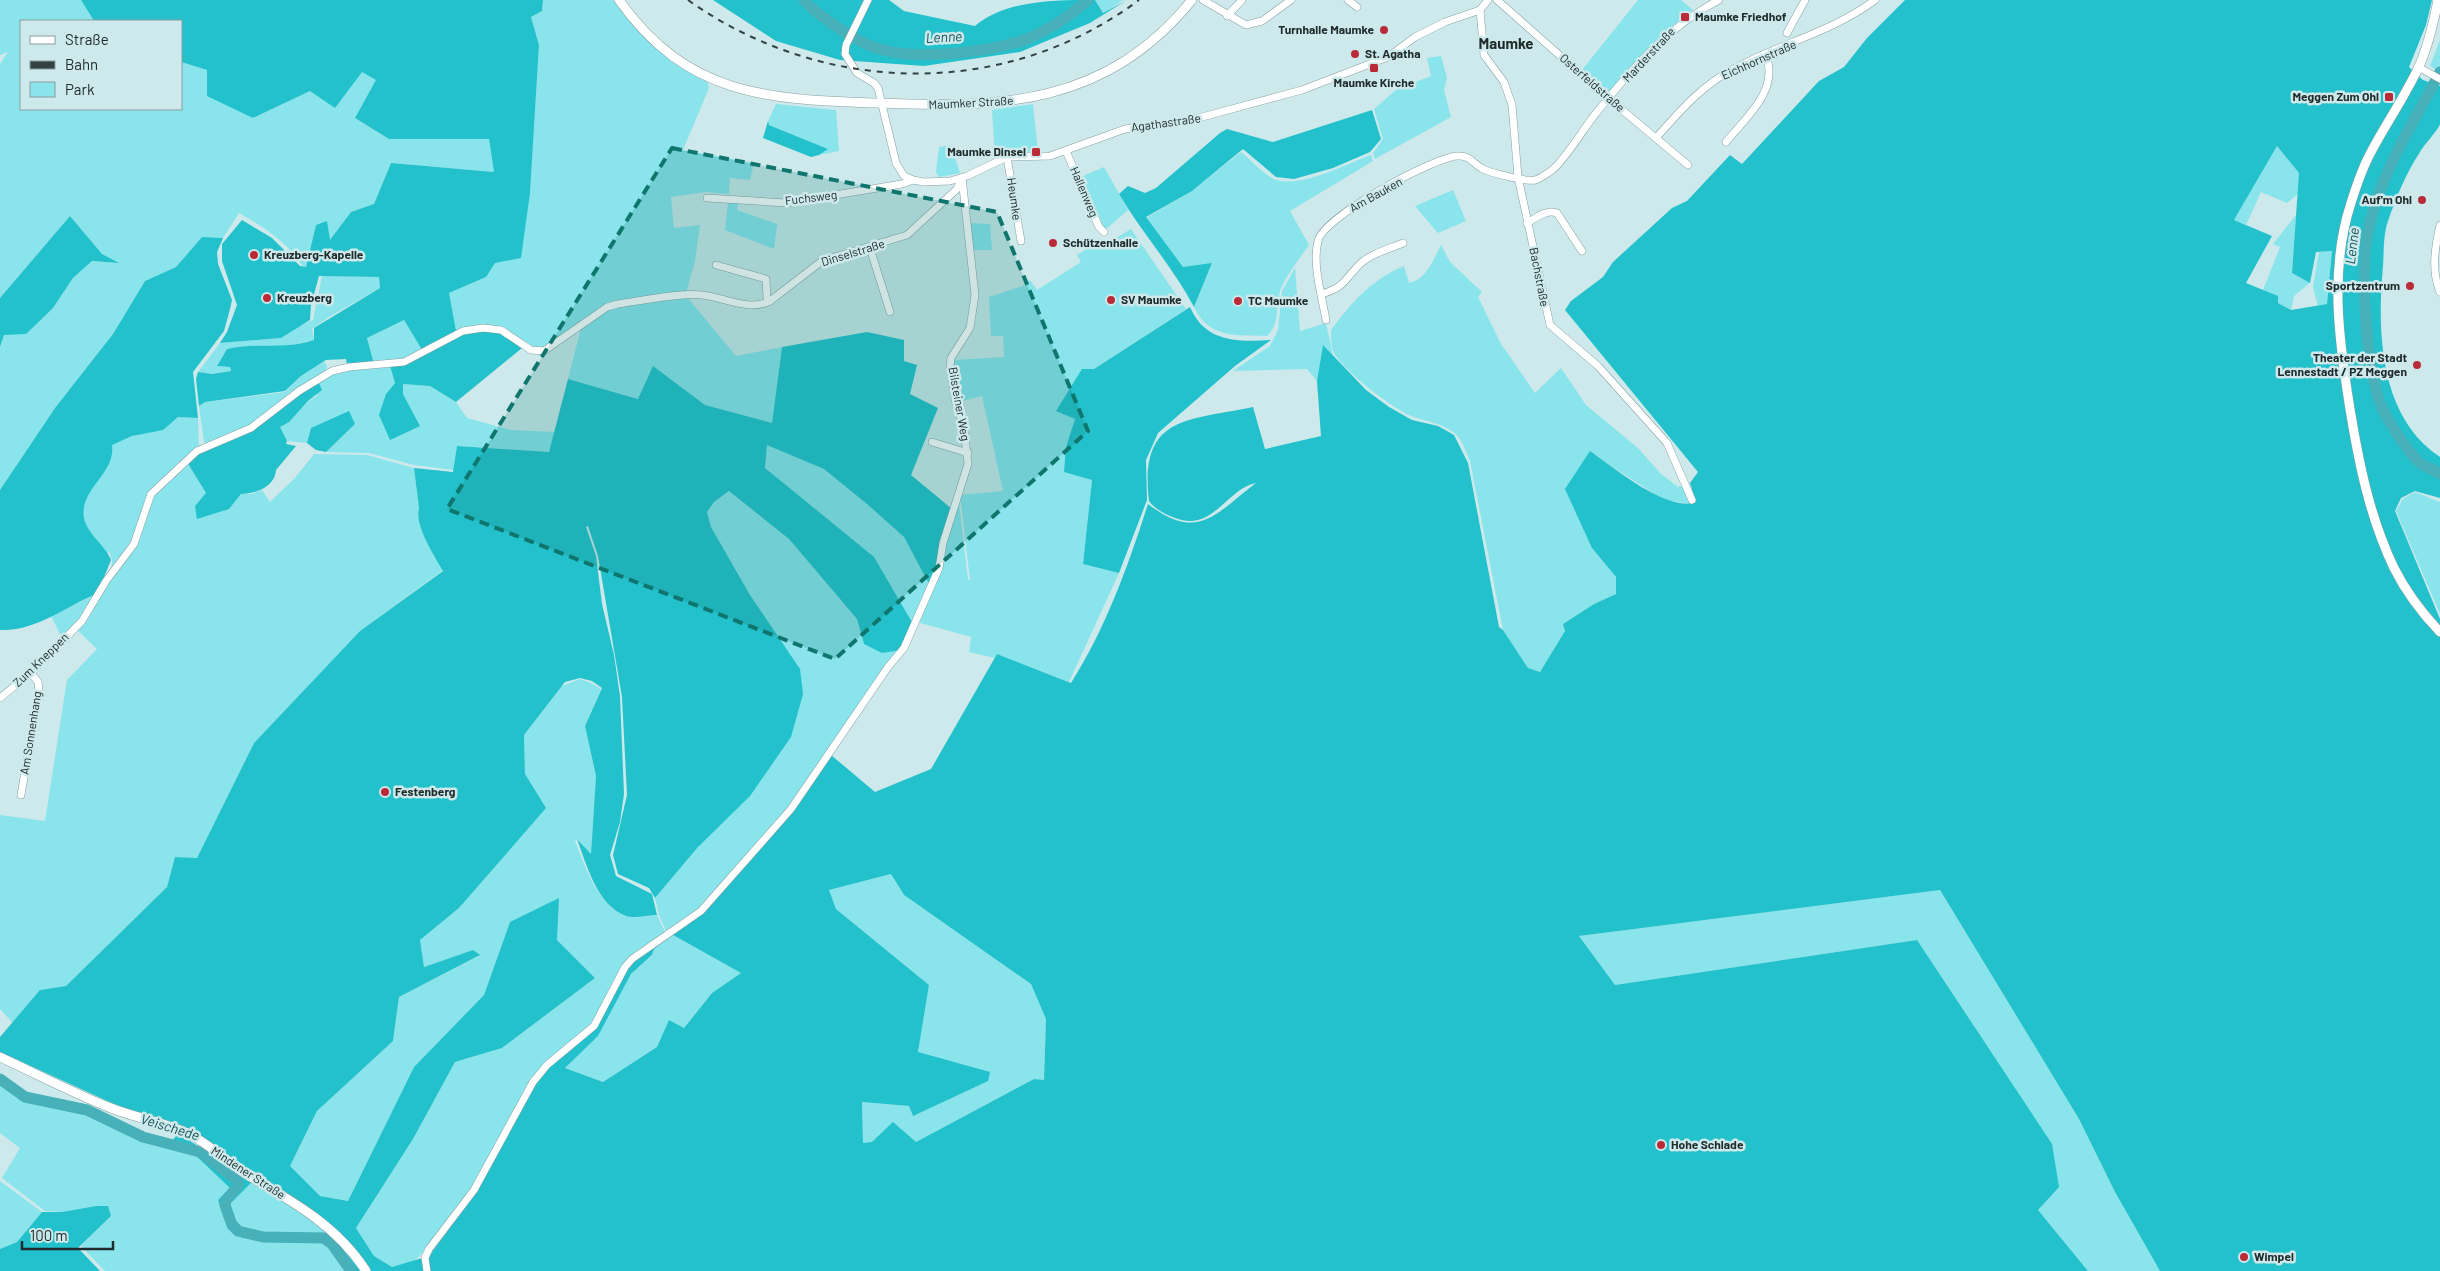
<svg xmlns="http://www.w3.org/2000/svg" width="2440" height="1271" font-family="Barlow,sans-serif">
<rect width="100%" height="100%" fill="#cde9eb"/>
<g fill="#8ae4eb">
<path d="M0,0H81L94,21H21V109H181V62L207,70L253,118L310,91L362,72L377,80L355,118L389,139H489L494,172L391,163L374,204L351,212L330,241L316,225L306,267H303C289,243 262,226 239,213L223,238L202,237L176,267L145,281L113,334L55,408L0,490V347L4,334L53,308L73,278L92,261L117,263L102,254L70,216L0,298V64L8,52L0,55Z"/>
<path d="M543,0H613C636,34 671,62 707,81L709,88L683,150L754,163L750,180L730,178L729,194L706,192L671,197L674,228L700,225L695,261L686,293L616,302L541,349L456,331L449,293L486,277L530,193L539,45L531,17L542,11Z"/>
<path d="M1095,0H1123L1103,13Z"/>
<path d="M1638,0H1681L1693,10L1666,31L1610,93L1582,70Z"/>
<path d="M2440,40V66L2438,71L2430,66Z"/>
<path d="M1441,56L1447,78L1444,90L1451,117L1375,159L1373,153L1383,139L1374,109L1397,89L1431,76L1427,58Z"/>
<path d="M776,104L836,110L839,151L819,155L828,149L769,125L768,121Z"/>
<path d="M1033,104L1038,152H1007L995,155L992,110Z"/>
<path d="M951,145L960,173L939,177L936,172L939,147Z"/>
<path d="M2277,146L2299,173L2298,194L2287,203L2261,192L2246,225L2234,220Z"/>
<path d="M1241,152C1251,160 1263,174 1274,179C1298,190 1348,163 1371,155L1373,161L1290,211L1309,245C1299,259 1288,273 1281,288C1275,305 1281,323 1267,336C1237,335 1209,339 1194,307L1212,264L1183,267L1146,218L1192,191Z"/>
<path d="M1104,167L1128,210L1105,230L1081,177Z"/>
<path d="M1453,190L1466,221L1438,233L1415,206Z"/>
<path d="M728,203H738L737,210L777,224L774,249L725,230Z"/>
<path d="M2296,215L2292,273L2310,283L2294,296L2291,310L2278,303L2263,290L2280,247L2273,244Z"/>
<path d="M970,223L990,224L992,250H974Z"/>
<path d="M1131,229L1186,309L1094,369L1056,410L1075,419L1066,447L1092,480L1083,564L1119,573L1069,682L997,654L994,658L969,652L971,637L917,622L959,503L968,579L970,580L960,495L1003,491L982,396L958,402L954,381V360L1004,357L1003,336H991L989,297L1023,286L1030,280L1037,290L1081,262L1077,255L1102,239L1106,244Z"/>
<path d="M1441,245L1450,262L1482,292L1478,297L1501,344L1535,393L1561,368L1586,405L1638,448L1660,473L1678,487L1684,485L1691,504L1664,500L1589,452L1592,548L1616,577V594L1594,604L1563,624L1565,631L1540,672L1528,668L1503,630L1470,461C1466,452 1462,438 1453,432C1441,423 1428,422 1414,417C1395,411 1343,370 1334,353C1331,346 1331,338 1331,330C1352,302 1371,280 1404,266L1409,283C1427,279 1433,260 1441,245Z"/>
<path d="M2332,251L2327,304L2318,306L2313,287L2319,252Z"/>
<path d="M1295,268L1300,331L1326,323L1333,355L1323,346L1317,381L1307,369L1233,371L1270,346L1278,330L1282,291Z"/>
<path d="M322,276L379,277L380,288L329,317L312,329L314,340C286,350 255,342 227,349L217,366L230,367L231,371L212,374L198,372L220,343L281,338L293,329L313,320Z"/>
<path d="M688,298L736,356L782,347L772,423L705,405L653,366L639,399L568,379L581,328L611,307Z"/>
<path d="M404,320L423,351L403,361L374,364L367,338Z"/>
<path d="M324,362L327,366L326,371L305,383L257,422L207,444L204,442L199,406L205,402L285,392L301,376Z"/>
<path d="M390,366L395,383L386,394L420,426L403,394V384L430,386L456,402L467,418L511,430L555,432L549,452L457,446L454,470L414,465L369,453L326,452L355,424L311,428L307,443L287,441L280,427C294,419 302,404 317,396L318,381C341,369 364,368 390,366Z"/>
<path d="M178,417L198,418L199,447L147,497L131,545L111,570L112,561L110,553L105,552C99,542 86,530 84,519C77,490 116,475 111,445L132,436L163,429Z"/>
<path d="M767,444L824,469L867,504L904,537L930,586L913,624L765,467Z"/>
<path d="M314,454L367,455L414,468L419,508C414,525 434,555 443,570L360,631L254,743L197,858L175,857L167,887L66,986L40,990L13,1023L0,1009V815L45,821L67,680L97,649L74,627L62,638L51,616L97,594L108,584L130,554L139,539L151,498L187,462L206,493L229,509L241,494H251L262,490L270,502L295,478Z"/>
<path d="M729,491L789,539L857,619L864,644L901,650L798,799L707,905L667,933L659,915L655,898L698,847L750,595L711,527L707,512L714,502Z"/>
<path d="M2415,492L2440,502V614L2396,511L2403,499Z"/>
<path d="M580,679L591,683L601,689L585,726L596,776L591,855L578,839L575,841C585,866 598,906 626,916C634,919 648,915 657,915L666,934L642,950L593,1025L472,1190L425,1248C418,1263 407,1263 392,1267L374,1256L356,1228L413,1139L455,1062L502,1048L595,978L557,940L510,922L484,995L414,1067L348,1201L320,1196L290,1166L317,1111L393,1041L399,997L479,956L473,950L424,967L420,940L459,908L545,808L525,774L524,735L562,686Z"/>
<path d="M891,874L904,895L1031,984L1046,1018L1044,1080L1034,1079L916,1142L863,1143L862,1102L909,1106L913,1116L918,1052L929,985L836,909L829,890Z"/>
<path d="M1940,890L2079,1119L2115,1192L2160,1271H2088L2038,1210L1917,940L1615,985L1579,936Z"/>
<path d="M673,935L741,973L712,993L684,1028L669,1021L657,1047L603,1082L565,1068L598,1036L631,974L652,956L654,949Z"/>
<path d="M0,1080L9,1088L46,1102L77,1104L144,1138L168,1147L192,1152L231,1188L218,1201L242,1238L326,1243L345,1271H105L81,1246L111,1216L96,1206L62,1212L45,1211L2,1178L20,1148L0,1133Z"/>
<path d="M0,1181L42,1212L17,1242L0,1249Z"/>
<path d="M252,1182L297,1208L329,1233L246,1232L233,1217L228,1206Z"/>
</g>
<g fill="#23c1cb" fill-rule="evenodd">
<path d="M81,0H543L542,11L531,17L539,45L530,193L521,258L495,263L486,277L449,293L457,336L470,331L503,332L522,348L456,402L430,386L403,384V394L420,426L390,440L379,415L386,394L395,383L390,366L424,353L404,320L367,338L374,364L347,365L346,359L326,360L301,376L285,391L205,402L199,406L196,379L198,372L212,374L231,371L230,367L217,366L227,349C255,342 286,350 314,340V328L380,288L379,277L319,276L311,305L310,320L281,338L220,343L227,332L237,305L222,261V244L242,220L272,238L300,266L306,267L316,225L327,221L330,240L351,212L374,204L391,163L494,172L489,139H389L355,118L376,80L362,72L335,108L310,91L253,118L207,96V70L181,62V21H94Z"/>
<path d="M713,0H889L904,11L975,26C1006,0 1055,0 1095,0L1103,13L1127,0L1090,23L1020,52L924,66L840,60L776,41Z"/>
<path d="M1905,0H2432L2426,25L2409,67L2423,80L2440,86C2440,95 2440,117 2440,124C2438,130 2424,145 2420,152C2406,173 2396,198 2388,221C2383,236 2384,251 2383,266C2377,331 2379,417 2440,457V498L2415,491L2401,498L2395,511L2440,619V1271H2160L2115,1192L2079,1119L1940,890L1579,936L1615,985L1917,940L2052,1144L2059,1187L2038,1210L2088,1271H370L330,1225L156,1119L116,1105L0,1052V1037L40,990L66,986L167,887L175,857L197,858L254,743L360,631L443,571C434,555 414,525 419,508L414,468L453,472L457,446L549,452L568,379L638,399L653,366L705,405L772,423L782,347L867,332L904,340V361L917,365L910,394L938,408L911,475L952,509L939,566L930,586L904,537L867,504L824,469L767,445L765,468L874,557L913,624L901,650L882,653L864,644L857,619L789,539L729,491L714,502L707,512L711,527L750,595L800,669L803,694L791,737L750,796L698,847L655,898L649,888L618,874L613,855L627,795L622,697L598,556L588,526L586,527L596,556L602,604L614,655L620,696L624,794L620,822L610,855L616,876L652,894L657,915C648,915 634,919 626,916C597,905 587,866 577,839L591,854L596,776L585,726L602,688L592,681L580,678L565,682L524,735L525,774L546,808L459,908L420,940L424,967L473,950L480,955L399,997L393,1041L317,1111L290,1166L320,1196L348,1201L414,1067L484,995L510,922L559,898L557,940L595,978L502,1048L455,1062L413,1139L356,1228L374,1256L392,1267L429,1256L477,1191L535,1083L548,1066L595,1026L626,967L709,907L800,801L831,755L875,792L931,769L997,654L1071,683C1106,628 1128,566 1148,504C1198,542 1214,515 1256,483C1227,488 1213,533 1175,518C1165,514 1156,510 1149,501C1139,415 1187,421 1253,407L1265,449L1321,436L1317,381L1323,345L1366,390L1389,407L1412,420L1438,426L1454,435L1468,463L1499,627L1503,630L1528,668L1540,672L1565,631L1563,624L1594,604L1616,594V577L1592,548L1565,489L1590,451C1613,467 1668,513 1696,502L1690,483L1698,472L1565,310L1571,301L1603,277L1613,262L1672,208L1687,201L1730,155L1742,164L1819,81L1844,67L1867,38ZM2277,146L2299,173L2292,273L2310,283L2316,252L2332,251L2327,304L2291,310L2278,303V296L2246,283L2272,236L2234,220ZM891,874L904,895L1031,984L1046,1019L1044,1080L1034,1079L916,1142L893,1122L872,1142L863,1143L862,1102L909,1106L913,1116L988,1081L990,1072L918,1052L929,985L836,909L829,890ZM673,935L741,973L712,993L684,1028L669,1020L657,1047L603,1082L565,1068L598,1036L631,974L652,955L654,949Z"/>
<path d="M1372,110L1381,139L1370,152L1333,168L1294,179L1276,177L1243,149L1192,191L1146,217L1183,267L1212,263L1194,307C1173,267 1142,233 1119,194L1128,186L1145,193L1156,188L1220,133L1227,129L1273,142Z"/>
<path d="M768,121L769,125L828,149L819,155L811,157L763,138Z"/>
<path d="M70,216L102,254L119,263L92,261L73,278L53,308L26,334L4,335L0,347V298Z"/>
<path d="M202,237L223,238L217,252L218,264L232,300L230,309L224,331L193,372L198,418L178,417L163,430L132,436L112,445C116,474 79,489 84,518C87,534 106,546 111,560L97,594C66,606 35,632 0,630V490L55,408L113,334L145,281L176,267Z"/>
<path d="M1190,307C1205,342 1236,342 1271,340L1235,366L1158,433L1146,460L1147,500L1119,573L1083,564L1092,480L1064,472L1066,447L1075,419L1056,411L1082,369H1094Z"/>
<path d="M318,381L322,390L308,401L289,422L280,427L287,441L286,444L296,446L276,470C275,487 255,494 241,494L229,509L197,519L195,506L206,493L187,462L202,451L258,427Z"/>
<path d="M349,411L355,424L326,452L316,450L307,443L311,428Z"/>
<path d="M178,1133L252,1182L228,1206L233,1217L246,1232L329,1233L361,1271H345L326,1243L242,1238L225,1221L218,1200L230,1188L192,1152L168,1147Z"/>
<path d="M96,1206H108L111,1216L78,1248L100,1271H0V1249L17,1242L42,1212H62Z"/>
</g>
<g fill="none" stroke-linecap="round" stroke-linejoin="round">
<g stroke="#47b0b8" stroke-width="11">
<path d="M804,0C810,9 821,15 830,22C846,34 863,45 883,50C919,60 993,52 1027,39C1049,30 1070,16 1088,0"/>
<path d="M2440,72C2414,122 2381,172 2369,227C2359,268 2366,364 2380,403C2385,417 2409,454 2420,463C2426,467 2434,470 2440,474"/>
<path d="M0,1079L25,1097L87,1110L143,1137L200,1152L237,1180L238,1186L226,1200L225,1205L232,1225L238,1231L263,1237L324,1238L332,1244L351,1271"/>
</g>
<g stroke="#86a1a3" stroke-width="8">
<g id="minor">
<path d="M868,0L846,45L845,54L857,73L874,83L878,88L896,163L904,176L913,180L924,182L950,181L967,176L1007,157L1050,156L1125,129L1191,120L1302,90L1388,57L1415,37L1445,22L1480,10L1488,0"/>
<path d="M1203,0L1246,25L1262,21L1291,0"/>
<path d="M1348,0L1357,7"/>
<path d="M1497,0L1609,99L1688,165"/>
<path d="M1480,10L1484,55L1504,82L1512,105L1518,177L1550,325L1598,366L1667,443L1692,500"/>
<path d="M1227,16L1242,0"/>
<path d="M1787,33L1805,0"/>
<path d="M2418,67L2440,79"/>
<path d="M1656,138C1680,111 1702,85 1735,68C1782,43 1832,32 1875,0"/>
<path d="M1726,142C1747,116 1779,91 1766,55"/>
<path d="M1066,151L1099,227L1104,232"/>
<path d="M1007,157L1021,241"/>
<path d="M707,198L786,203L902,184L913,180"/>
<path d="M1527,223C1536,218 1546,209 1557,213L1582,251"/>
<path d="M2440,225C2435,247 2431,271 2440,292"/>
<path d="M870,248L890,312"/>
<path d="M716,265L766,279L767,298L770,301"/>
<path d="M1322,294C1347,286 1344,279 1361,263C1372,253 1389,249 1403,243"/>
<path d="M1326,320C1322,296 1312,265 1318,241C1323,217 1432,158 1457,156C1470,155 1473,164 1483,169C1491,173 1527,182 1535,180C1540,179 1546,174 1551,171C1562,164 1583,130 1593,117C1629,72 1667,27 1719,0"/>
<path d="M932,442L968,453"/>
<path d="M0,698L31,673L82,621L106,581L134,544L151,494L197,451L251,428L299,391L332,371L349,367L404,362L463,331L483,328L501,330L531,350L544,351L607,307L618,304C640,301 683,292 702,295C723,297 750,312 770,301L822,261L907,235L957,189L961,179"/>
<path d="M21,795L39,690L38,682L31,673"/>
<path d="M427,1271L425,1258L429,1249L474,1190L533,1082L547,1065L594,1026L625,967L632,959L701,911L791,809L888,667L904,648L939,568L943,543L968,464L964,429L956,403L950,366L951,358L970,328L975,295L962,178"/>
</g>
</g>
<g stroke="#86a1a3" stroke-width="10">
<g id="major">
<path d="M619,0C688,97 768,99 876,103C1003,108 1105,106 1192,0"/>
<path d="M2438,0C2434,21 2429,42 2421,62C2407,94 2386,123 2370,154C2362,169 2356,187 2351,203C2329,270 2339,341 2350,409C2359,464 2370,518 2394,568C2406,592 2422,613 2440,632"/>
<path d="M0,1057C37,1074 73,1093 111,1108C136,1118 163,1122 187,1133C210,1144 228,1163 249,1176C294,1202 338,1227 366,1271"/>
</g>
</g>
<use href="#minor" stroke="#fff" stroke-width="7"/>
<use href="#major" stroke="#fff" stroke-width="9"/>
<path stroke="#354243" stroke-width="2" stroke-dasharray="6 6" stroke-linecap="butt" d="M688,0C823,96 1005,100 1139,0"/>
</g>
<path fill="#0f766e" fill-opacity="0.2" stroke="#0f766e" stroke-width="4" stroke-dasharray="10 6" stroke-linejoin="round" d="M672,148L997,212L1088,431L835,659L447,509Z"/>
<g fill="#ba2a37" stroke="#cde9eb" stroke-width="2">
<rect x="1680" y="12" width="10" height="10" rx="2.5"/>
<circle cx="1384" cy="30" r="5"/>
<circle cx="1355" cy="54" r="5"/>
<rect x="1369" y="63" width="10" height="10" rx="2.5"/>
<rect x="2384" y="92" width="10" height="10" rx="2.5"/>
<rect x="1031" y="147" width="10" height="10" rx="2.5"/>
<circle cx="2422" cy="200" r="5"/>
<circle cx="1053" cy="243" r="5"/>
<circle cx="254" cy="255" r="5"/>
<circle cx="2410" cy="286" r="5"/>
<circle cx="267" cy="298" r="5"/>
<circle cx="1111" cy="300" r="5"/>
<circle cx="1238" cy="301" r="5"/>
<circle cx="2417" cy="365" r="5"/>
<circle cx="385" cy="792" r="5"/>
<circle cx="1661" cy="1145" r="5"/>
<circle cx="2244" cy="1257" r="5"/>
</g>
<g text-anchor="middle" stroke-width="5" stroke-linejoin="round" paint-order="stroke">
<g font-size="12" font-weight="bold" fill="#202b2c" stroke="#cde9eb" text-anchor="start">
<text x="1695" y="21">Maumke Friedhof</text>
<text x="1374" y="34" text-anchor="end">Turnhalle Maumke</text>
<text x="1365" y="58">St. Agatha</text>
<text x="1374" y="87" text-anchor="middle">Maumke Kirche</text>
<text x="2379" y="101" text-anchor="end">Meggen Zum Ohl</text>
<text x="1026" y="156" text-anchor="end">Maumke Dinsel</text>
<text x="2412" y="204" text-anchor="end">Auf'm Ohl</text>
<text x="1063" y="247">Schützenhalle</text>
<text x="264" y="259">Kreuzberg-Kapelle</text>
<text x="2400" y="290" text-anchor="end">Sportzentrum</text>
<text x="277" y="302">Kreuzberg</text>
<text x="1121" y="304">SV Maumke</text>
<text x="1248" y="305">TC Maumke</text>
<text x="2407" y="362" text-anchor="end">Theater der Stadt<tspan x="2407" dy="14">Lennestadt / PZ Meggen</tspan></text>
<text x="395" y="796">Festenberg</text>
<text x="1671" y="1149">Hohe Schlade</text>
<text x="2254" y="1261">Wimpel</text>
</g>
<g font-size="12" fill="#202b2c" stroke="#cde9eb">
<text transform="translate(1649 55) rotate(-47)" y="4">Marderstraße</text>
<text transform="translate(1759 60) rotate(-24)" y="4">Eichhornstraße</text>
<text transform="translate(1592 83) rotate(41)" y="4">Osterfeldstraße</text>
<text transform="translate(971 103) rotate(-3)" y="4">Maumker Straße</text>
<text transform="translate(1166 123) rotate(-8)" y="4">Agathastraße</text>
<text transform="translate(1084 192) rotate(67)" y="4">Hallenweg</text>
<text transform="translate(1376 195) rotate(-29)" y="4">Am Bauken</text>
<text transform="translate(811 198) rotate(-7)" y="4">Fuchsweg</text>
<text transform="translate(1014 199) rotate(82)" y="4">Heumke</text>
<text transform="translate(853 253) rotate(-17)" y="4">Dinselstraße</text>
<text transform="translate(1539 277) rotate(79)" y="4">Bachstraße</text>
<text transform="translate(959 404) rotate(80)" y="4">Bilsteiner Weg</text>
<text transform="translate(41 660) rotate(-44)" y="4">Zum Kneppen</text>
<text transform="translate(31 733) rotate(-81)" y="4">Am Sonnenhang</text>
<text transform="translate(248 1173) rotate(33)" y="4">Mindener Straße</text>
</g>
<g font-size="14" font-style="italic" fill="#175458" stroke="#cde9eb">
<text transform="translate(944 37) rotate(-3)" y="5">Lenne</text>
<text transform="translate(2352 246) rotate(-83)" y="5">Lenne</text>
<text transform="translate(170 1127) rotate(17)" y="5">Veischede</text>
</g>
<g font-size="15" font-weight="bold" fill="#202b2c" stroke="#cde9eb">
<text x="1506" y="49">Maumke</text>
</g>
</g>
<rect x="20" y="20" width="162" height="90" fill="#cde9eb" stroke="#889d9f"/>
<rect x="30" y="36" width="25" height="8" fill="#ffffff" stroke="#889d9f"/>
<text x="65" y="45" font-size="15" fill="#202b2c">Straße</text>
<rect x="30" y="61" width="25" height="8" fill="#354243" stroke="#889d9f"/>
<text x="65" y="70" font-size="15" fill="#202b2c">Bahn</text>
<rect x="30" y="82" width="25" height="15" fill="#8ae4eb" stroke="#889d9f"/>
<text x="65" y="95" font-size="15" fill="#202b2c">Park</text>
<path d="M22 1241v8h91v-8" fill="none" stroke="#202b2c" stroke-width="2.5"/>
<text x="30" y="1241" font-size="15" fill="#202b2c" stroke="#cde9eb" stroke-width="4" paint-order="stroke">100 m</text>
</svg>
